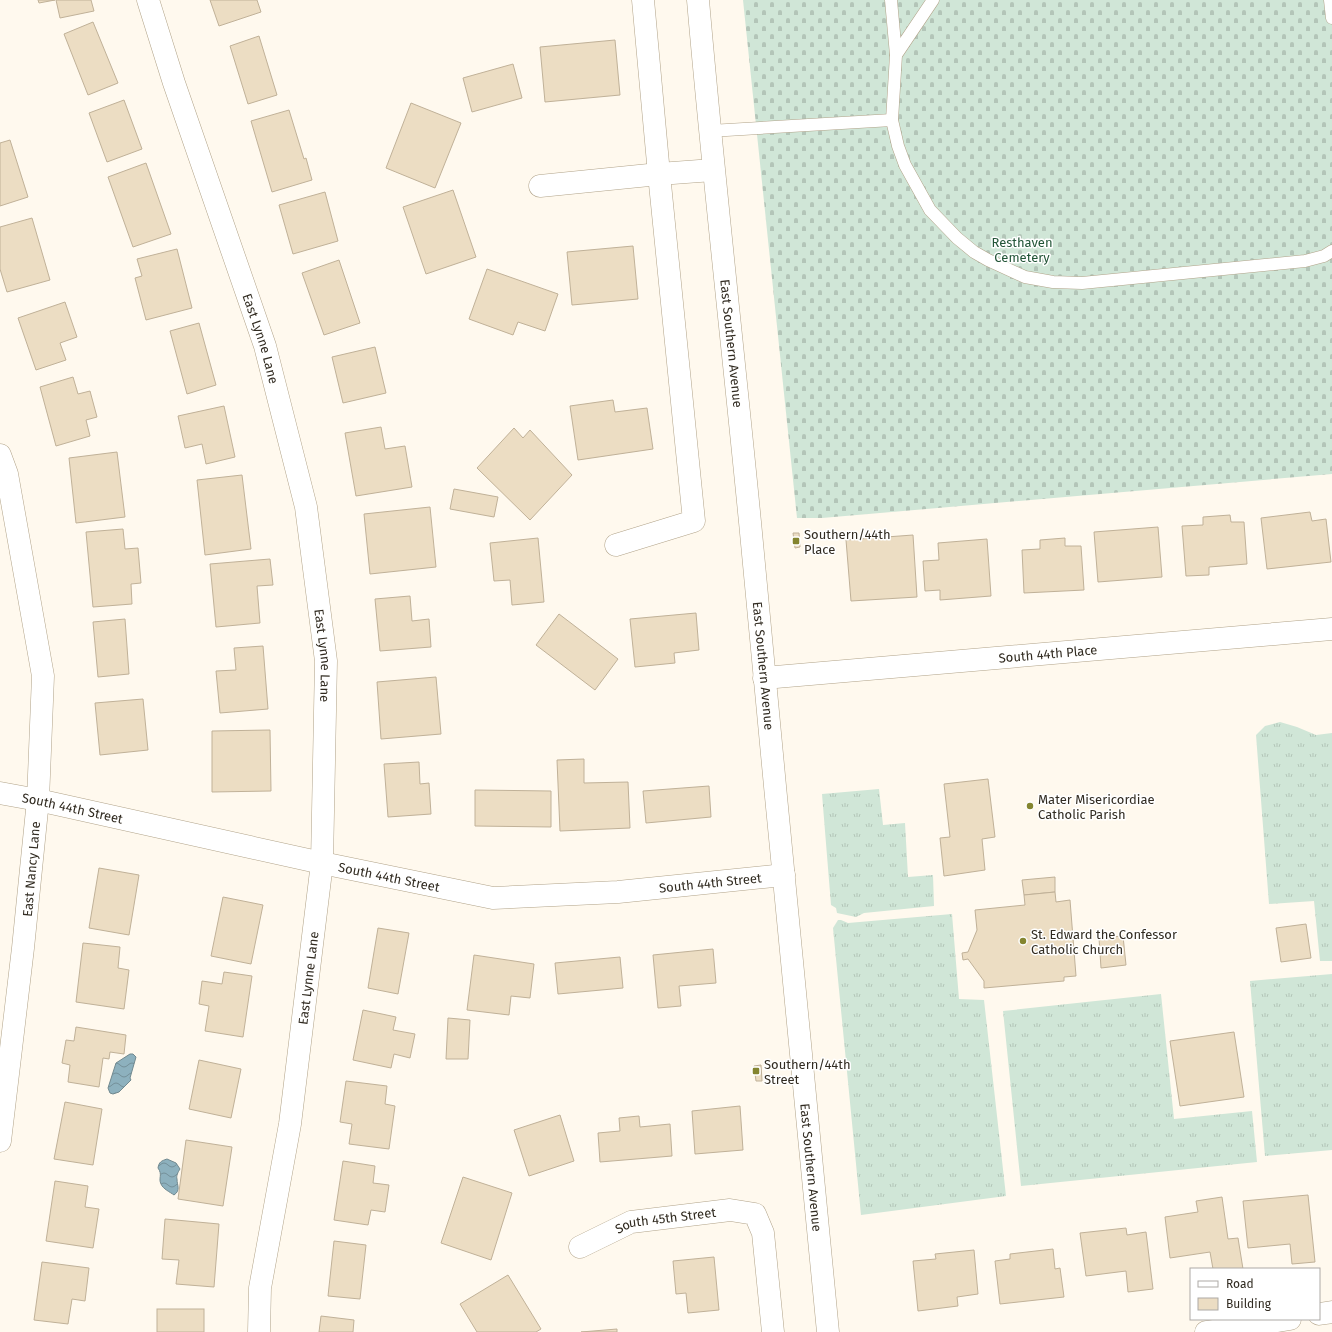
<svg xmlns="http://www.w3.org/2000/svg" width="1332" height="1332" font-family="'Fira Sans',sans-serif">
<defs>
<pattern id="grass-tufts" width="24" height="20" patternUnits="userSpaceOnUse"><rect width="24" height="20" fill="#d0e6d7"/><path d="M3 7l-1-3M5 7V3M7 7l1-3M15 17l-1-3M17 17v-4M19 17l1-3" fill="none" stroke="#b3c5b8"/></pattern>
<pattern id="cemetery-stones" width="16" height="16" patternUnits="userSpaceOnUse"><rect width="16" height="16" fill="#d0e6d7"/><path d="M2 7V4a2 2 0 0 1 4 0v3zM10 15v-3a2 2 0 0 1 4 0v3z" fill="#b3c5b8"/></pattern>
<pattern id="water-waves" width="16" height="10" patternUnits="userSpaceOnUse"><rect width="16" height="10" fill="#8db1be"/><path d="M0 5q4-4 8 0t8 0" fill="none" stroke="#74909a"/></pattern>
</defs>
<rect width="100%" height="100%" fill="#fff9ee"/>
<g fill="url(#grass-tufts)">
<path d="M1280,722L1297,727L1316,735L1332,733V961H1320L1314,901L1269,904L1256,735L1265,726Z"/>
<path d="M879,789L883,825L905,823L908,877L933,875L934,906L864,913L856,917L837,913L836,908L831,905L822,794Z"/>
<path d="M952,914L959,999L984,1000L1006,1196L861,1215L833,928L838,920H841L848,923Z"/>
<path d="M1332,974V1150L1265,1156L1250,981Z"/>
<path d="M1161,994L1174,1119L1252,1111L1257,1162L1021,1186L1003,1011Z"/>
</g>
<path fill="url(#cemetery-stones)" d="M743,0H1332V474L822,518H797Z"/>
<g fill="url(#water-waves)" stroke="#71898f">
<path d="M130,1054H133L136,1057L130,1078L131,1080L119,1092L113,1094L110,1093L108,1088L116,1063Z"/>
<path d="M167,1159L176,1163L180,1169C178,1172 176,1176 177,1179C177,1186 181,1190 174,1195C170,1192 163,1189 161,1184C158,1178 163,1175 158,1168C159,1162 161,1161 167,1159Z"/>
</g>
<g fill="#ecddc3" stroke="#c0b198">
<path d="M38,0H55L39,3Z"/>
<path d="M56,0H91L94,11L60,18Z"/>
<path d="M210,0H257L261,12L219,26Z"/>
<path d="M93,22L118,83L88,95L64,34Z"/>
<path d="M259,36L277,95L248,104L230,46Z"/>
<path d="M615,40L620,95L545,102L540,47Z"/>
<path d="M513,64L522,98L472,112L463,78Z"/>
<path d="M124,100L142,149L107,162L89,113Z"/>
<path d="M411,103L461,123L435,188L386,168Z"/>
<path d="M289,110L304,159L306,158L312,180L272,192L251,121Z"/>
<path d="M10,140L28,197L0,206V143Z"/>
<path d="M146,163L171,234L133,247L108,177Z"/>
<path d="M453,190L476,257L426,274L403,207Z"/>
<path d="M325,192L338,241L293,254L279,205Z"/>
<path d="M32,218L50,280L7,292L0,269V227Z"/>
<path d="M633,246L638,299L572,305L567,252Z"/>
<path d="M177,249L192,308L146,320L135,278L142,276L137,259Z"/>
<path d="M339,260L360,323L324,335L302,273Z"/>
<path d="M487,269L558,294L545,331L518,322L513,335L469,319Z"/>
<path d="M65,302L77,337L60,343L66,360L36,370L18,318Z"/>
<path d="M199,323L216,385L187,394L170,331Z"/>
<path d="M375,347L386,393L343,403L332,357Z"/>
<path d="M73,377L78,394L90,391L97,417L86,420L90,436L56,446L40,387Z"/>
<path d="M613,400L615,412L647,408L653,449L578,460L570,406Z"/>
<path d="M224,406L235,457L206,464L202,444L185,448L178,416Z"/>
<path d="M381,427L385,449L405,446L412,487L356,496L345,433Z"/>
<path d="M514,428L523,438L530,430L572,475L530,520L477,468Z"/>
<path d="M117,452L125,517L76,523L69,458Z"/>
<path d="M242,475L251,549L205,555L197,480Z"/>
<path d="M454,489L498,497L494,517L450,509Z"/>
<path d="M430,507L436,567L370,574L364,514Z"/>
<path d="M1310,512L1312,521L1326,519L1331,562L1267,569L1261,518Z"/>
<path d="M1230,515L1231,522H1244L1247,564L1209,567V575L1186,576L1182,526L1203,525V517Z"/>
<path d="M1158,527L1162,577L1098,582L1094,532Z"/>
<path d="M123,529L125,549L138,548L141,583L131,584L132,604L93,607L86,532Z"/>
<path d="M793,533H799L800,547L795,548Z"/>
<path d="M913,535L917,597L851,601L846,540Z"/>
<path d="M538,538L544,602L512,605L510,580L494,581L490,543Z"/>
<path d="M1065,538V546H1081L1084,590L1024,593L1022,550L1040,549V540Z"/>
<path d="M987,539L991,596L940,600V590L925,591L923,561L939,560L938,543Z"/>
<path d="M270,559L273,585L257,586L260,623L216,627L210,564Z"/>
<path d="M410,596L412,621L429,619L431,647L380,651L375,599Z"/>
<path d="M696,613L699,650L674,653L675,663L635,667L630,619Z"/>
<path d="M559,614L618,659L595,690L536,645Z"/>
<path d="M125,619L129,674L98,677L93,622Z"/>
<path d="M263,646L268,709L220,713L216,671L236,670L234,648Z"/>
<path d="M436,677L441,734L381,739L377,682Z"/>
<path d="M143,699L148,750L100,755L95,703Z"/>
<path d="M270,730L271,791L212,792V731Z"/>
<path d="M584,759V783L628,782L630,828L560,831L557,760Z"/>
<path d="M419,762L420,784L429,783L431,814L388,817L384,764Z"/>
<path d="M988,779L995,837L982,839L985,870L944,876L940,838L950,837L944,784Z"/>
<path d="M709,786L711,817L646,823L643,791Z"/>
<path d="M475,790L551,791V827L475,826Z"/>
<path d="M99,868L139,875L129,935L89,928Z"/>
<path d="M1055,877V892L1024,895L1022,880Z"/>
<path d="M1055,892L1056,902L1070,900L1076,976L1064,977V981L984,988V981L968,959L963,960L962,953L968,952L977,930L975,910L1025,905L1024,895Z"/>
<path d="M223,897L263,905L251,964L211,956Z"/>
<path d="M1306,924L1311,958L1281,962L1276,928Z"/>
<path d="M378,928L409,933L398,994L368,988Z"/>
<path d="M1123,936L1126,965L1101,968L1099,938Z"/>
<path d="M83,943L120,947L118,968L129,970L124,1009L76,1002Z"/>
<path d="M713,949L716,983L679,986L681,1006L658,1008L653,955Z"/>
<path d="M474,955L534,964L530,998L511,996L509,1015L467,1010Z"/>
<path d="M620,957L623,988L558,994L555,963Z"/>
<path d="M224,972L252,976L243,1037L205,1031L209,1006L199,1004L202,981L222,984Z"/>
<path d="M363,1010L396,1017L393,1030L415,1034L410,1058L394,1054L391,1068L353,1060Z"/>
<path d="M448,1018L470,1020L468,1059H446Z"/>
<path d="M76,1027L126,1035L124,1054L110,1052L109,1059L103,1058L99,1087L68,1082L70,1065L62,1063L66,1040L74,1041Z"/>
<path d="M1234,1032L1244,1097L1180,1106L1170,1041Z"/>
<path d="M199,1060L241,1069L231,1118L189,1109Z"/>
<path d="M761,1065L762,1081H756L754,1066Z"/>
<path d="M346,1081L387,1086L385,1104L395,1106L389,1149L349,1144L352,1124L340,1122Z"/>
<path d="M65,1102L102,1109L93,1165L54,1159Z"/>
<path d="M740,1106L743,1150L695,1154L692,1111Z"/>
<path d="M560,1115L574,1161L529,1176L514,1130Z"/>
<path d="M639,1116L640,1127L670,1124L672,1156L600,1162L598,1133L620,1131L619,1118Z"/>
<path d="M186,1140L232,1147L223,1206L178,1199Z"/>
<path d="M343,1161L375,1166L373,1183L389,1185L385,1212L371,1210L368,1225L334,1220Z"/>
<path d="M463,1177L512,1193L491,1260L441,1243Z"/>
<path d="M55,1181L88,1186L85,1207L99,1209L93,1248L46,1241Z"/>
<path d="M1308,1195L1315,1262L1292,1264L1290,1244L1248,1248L1243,1201Z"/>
<path d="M1222,1197L1228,1239L1238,1238L1243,1269H1213L1210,1252L1170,1258L1165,1217L1198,1212L1196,1201Z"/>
<path d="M165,1219L219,1224L214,1287L176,1284L179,1260L162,1259Z"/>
<path d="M1126,1228L1127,1235L1146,1232L1153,1289L1128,1292L1126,1271L1086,1276L1080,1233Z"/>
<path d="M334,1241L366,1245L360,1299L328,1296Z"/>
<path d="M1053,1249L1055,1269L1060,1268L1064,1297L1000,1304L995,1261L1010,1259V1254Z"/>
<path d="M974,1250L978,1294L957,1297L958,1306L918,1311L913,1261L936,1259L935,1254Z"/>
<path d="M714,1257L719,1310L688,1313L686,1293L676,1294L673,1261Z"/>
<path d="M42,1262L89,1268L85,1301L72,1299L68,1324L34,1320Z"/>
<path d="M508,1275L541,1329L536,1332H477L460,1304Z"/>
<rect x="157" y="1309" width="47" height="23"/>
<path d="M321,1316L354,1320L353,1332H319Z"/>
<path d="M617,1329V1332H581Z"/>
</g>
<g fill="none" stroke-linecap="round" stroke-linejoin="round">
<g stroke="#b1a389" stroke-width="13">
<g id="lane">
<path d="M891,0L896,55"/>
<path d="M933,0L896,55L892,120L898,146L905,165L930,210L957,238L974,252L988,260L1025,277L1053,282L1082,283L1305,261L1324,256L1332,251"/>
<path d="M1330,0L1332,18"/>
<path d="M710,131L892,120"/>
</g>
</g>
<g stroke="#b1a389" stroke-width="23">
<g id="street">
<path id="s1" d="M148,0L174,83L265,346L306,507L326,661L322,863L290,1124L260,1288L259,1332"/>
<path d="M540,186L659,174L713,170"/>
<path d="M0,455L7,474L43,676L38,800L23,948L0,1141"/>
<path d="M616,545L694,521L659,174L643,0"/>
<path id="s2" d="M764,678L1332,629"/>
<path id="s3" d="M0,793L38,800L322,863L493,898L618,892L784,875"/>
<path id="s4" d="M580,1247L631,1222L730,1210L755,1214L763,1233L773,1332"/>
<path d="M1319,1314L1332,1312"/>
<path d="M1206,1332L1290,1319"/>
</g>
</g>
<g stroke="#b1a389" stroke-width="23">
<g id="secondary">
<path id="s5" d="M698,0C713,174 733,348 750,522C776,792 800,1062 828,1332"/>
</g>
</g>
<use href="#lane" stroke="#fff" stroke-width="12"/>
<use href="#street" stroke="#fff" stroke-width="22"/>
<use href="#secondary" stroke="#fff" stroke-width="22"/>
</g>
<g fill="#84852f" stroke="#fff" stroke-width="1.5">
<rect x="792" y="537" width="8" height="8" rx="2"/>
<circle cx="1030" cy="806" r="4"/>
<circle cx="1023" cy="941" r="4"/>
<rect x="752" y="1067" width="8" height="8" rx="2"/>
</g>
<g text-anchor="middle" stroke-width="3" stroke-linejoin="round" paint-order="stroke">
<g font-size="13" fill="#235538" stroke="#fff">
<text x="1022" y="247">Resthaven<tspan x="1022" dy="15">Cemetery</tspan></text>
</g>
<g font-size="13" fill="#312b21" stroke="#fff">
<text dy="5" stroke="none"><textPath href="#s1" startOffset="357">East Lynne Lane</textPath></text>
<text dy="5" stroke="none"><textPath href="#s5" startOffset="345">East Southern Avenue</textPath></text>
<text dy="5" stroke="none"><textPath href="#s2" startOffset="285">South 44th Place</textPath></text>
<text dy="5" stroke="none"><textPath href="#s1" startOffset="681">East Lynne Lane</textPath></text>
<text dy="5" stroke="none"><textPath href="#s5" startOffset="669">East Southern Avenue</textPath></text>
<text dy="5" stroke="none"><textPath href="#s3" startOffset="74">South 44th Street</textPath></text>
<text transform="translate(31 869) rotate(-85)" y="5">East Nancy Lane</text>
<text dy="5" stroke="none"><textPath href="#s3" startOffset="398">South 44th Street</textPath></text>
<text dy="5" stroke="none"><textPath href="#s3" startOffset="722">South 44th Street</textPath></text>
<text transform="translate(308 978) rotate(-83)" y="5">East Lynne Lane</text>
<text dy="5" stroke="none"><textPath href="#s5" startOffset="1173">East Southern Avenue</textPath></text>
<text dy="5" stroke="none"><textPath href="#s4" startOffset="91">South 45th Street</textPath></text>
</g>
<g font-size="13" fill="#312b21" stroke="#fff" text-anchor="start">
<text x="804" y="539">Southern/44th<tspan x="804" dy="15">Place</tspan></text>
<text x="1038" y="804">Mater Misericordiae<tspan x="1038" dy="15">Catholic Parish</tspan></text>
<text x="1031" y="939">St. Edward the Confessor<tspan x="1031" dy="15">Catholic Church</tspan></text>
<text x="764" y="1069">Southern/44th<tspan x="764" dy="15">Street</tspan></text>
</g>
</g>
<rect x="1190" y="1268" width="130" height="52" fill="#ffffff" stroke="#adaaa6"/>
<rect x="1198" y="1281" width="20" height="6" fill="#ffffff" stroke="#adaaa6"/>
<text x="1226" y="1288" font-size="12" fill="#312b21">Road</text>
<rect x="1198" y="1298" width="20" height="12" fill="#ecddc3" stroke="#adaaa6"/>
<text x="1226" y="1308" font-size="12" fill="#312b21">Building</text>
</svg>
